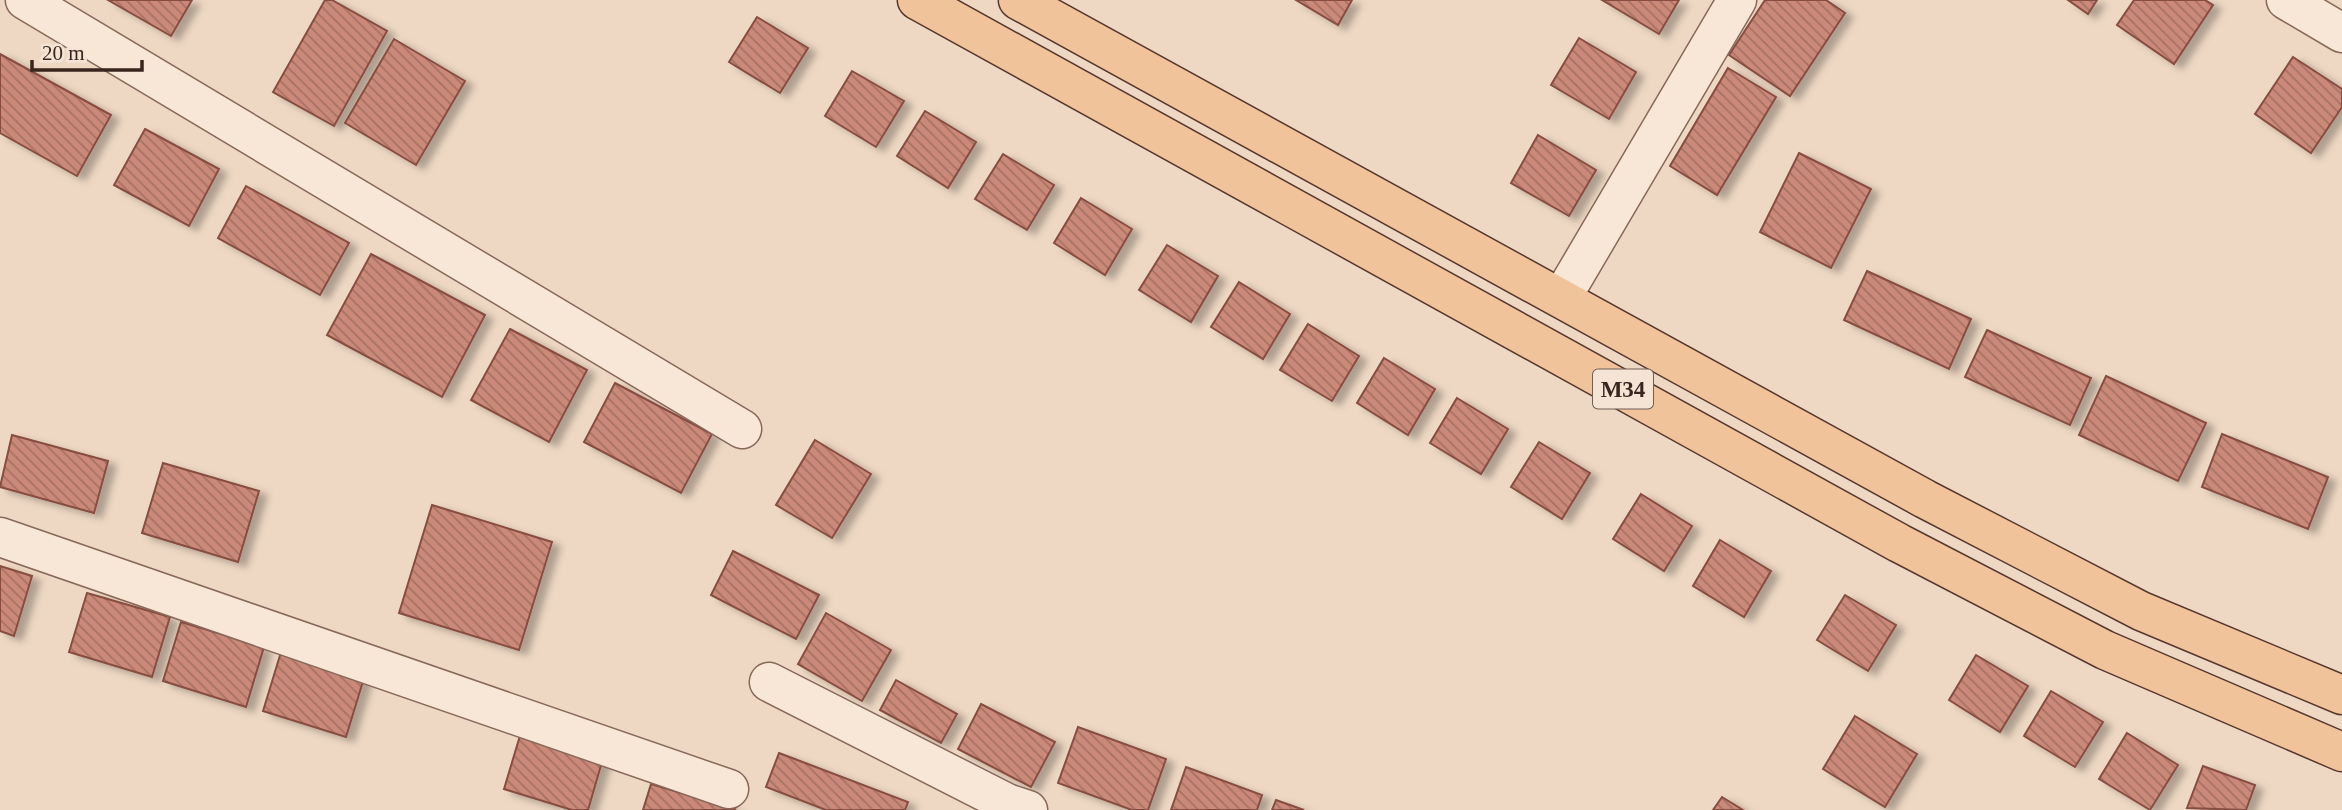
<svg xmlns="http://www.w3.org/2000/svg" width="2342" height="810" font-family="'Times New Roman',serif">
<defs>
<pattern id="building-back-hatch" width="6" height="6" patternUnits="userSpaceOnUse" patternTransform="scale(1.75)"><rect width="6" height="6" fill="#cb8a79"/><path d="M-1 5l2 2M0 0l6 6M5-1l2 2" fill="none" stroke="#a67163"/></pattern>
<filter id="shadow"><feDropShadow dx="8" dy="4.5" stdDeviation="3.5" flood-color="#0004"/></filter>
</defs>
<rect width="100%" height="100%" fill="#eed8c3"/>
<g fill="url(#building-back-hatch)" stroke="#874d40" stroke-width="2" filter="url(#shadow)">
<path d="M108,0H192L171,36Z"/>
<path d="M325,0H332L387,31L334,126L273,92Z"/>
<path d="M1296,0H1352L1338,25Z"/>
<path d="M1602,0H1679L1659,34Z"/>
<path d="M1765,0H1826L1845,13L1790,96L1729,55Z"/>
<path d="M2068,0H2097L2088,14Z"/>
<path d="M2134,0H2205L2213,5L2174,64L2117,25Z"/>
<path d="M757,17L808,48L780,93L729,62Z"/>
<path d="M1579,38L1636,72L1609,119L1551,85Z"/>
<path d="M394,39L465,81L416,165L345,123Z"/>
<path d="M0,54L111,115L77,176L0,133Z"/>
<path d="M2293,57L2342,89V107L2311,153L2255,114Z"/>
<path d="M1728,68L1776,97L1717,195L1670,166Z"/>
<path d="M852,71L904,101L876,147L825,116Z"/>
<path d="M925,111L976,142L948,188L897,156Z"/>
<path d="M145,129L219,169L189,226L114,185Z"/>
<path d="M1538,135L1596,170L1569,216L1511,183Z"/>
<path d="M1799,153L1871,189L1831,268L1760,232Z"/>
<path d="M1003,154L1054,185L1027,230L975,199Z"/>
<path d="M246,186L349,243L320,295L218,238Z"/>
<path d="M1081,198L1132,229L1105,275L1054,243Z"/>
<path d="M1167,245L1218,276L1191,322L1139,290Z"/>
<path d="M371,254L485,315L442,397L327,335Z"/>
<path d="M1867,271L1971,319L1949,369L1844,320Z"/>
<path d="M1239,282L1290,314L1263,359L1211,327Z"/>
<path d="M1308,324L1359,356L1332,401L1280,370Z"/>
<path d="M510,329L587,370L549,442L471,400Z"/>
<path d="M1987,330L2091,378L2070,425L1965,377Z"/>
<path d="M1384,358L1435,389L1408,435L1357,403Z"/>
<path d="M2106,376L2206,423L2178,481L2079,435Z"/>
<path d="M615,383L712,434L681,493L584,442Z"/>
<path d="M1457,398L1508,429L1481,474L1430,443Z"/>
<path d="M2222,434L2328,477L2308,529L2202,487Z"/>
<path d="M12,435L108,461L94,513L0,487Z"/>
<path d="M815,440L871,474L832,538L776,505Z"/>
<path d="M1539,442L1590,473L1562,519L1511,487Z"/>
<path d="M163,463L259,491L238,562L142,533Z"/>
<path d="M1641,494L1692,526L1664,571L1613,539Z"/>
<path d="M432,505L552,542L519,650L399,613Z"/>
<path d="M1720,540L1771,571L1744,617L1693,586Z"/>
<path d="M733,551L819,595L796,639L711,595Z"/>
<path d="M0,566L32,576L14,636L0,631Z"/>
<path d="M87,593L170,617L152,677L69,652Z"/>
<path d="M1845,595L1896,625L1868,671L1817,640Z"/>
<path d="M826,613L891,650L862,701L798,664Z"/>
<path d="M181,622L264,647L246,707L163,681Z"/>
<path d="M281,652L364,678L346,737L263,711Z"/>
<path d="M1976,655L2028,686L2000,732L1949,700Z"/>
<path d="M896,680L957,714L941,743L880,710Z"/>
<path d="M2051,691L2103,722L2075,767L2024,736Z"/>
<path d="M981,704L1055,742L1031,787L958,749Z"/>
<path d="M1855,716L1917,754L1885,807L1823,769Z"/>
<path d="M1078,727L1166,759L1148,810H1132L1058,783Z"/>
<path d="M522,729L604,755L588,810H572L504,789Z"/>
<path d="M2127,733L2178,765L2150,810L2099,779Z"/>
<path d="M779,753L908,802L905,810H826L766,787Z"/>
<path d="M2203,766L2255,785L2246,810L2187,808Z"/>
<path d="M1186,767L1262,795L1257,810H1171Z"/>
<path d="M651,784L735,809L734,810H643Z"/>
<path d="M1722,797L1743,810H1713Z"/>
<path d="M1276,800L1304,810H1272Z"/>
</g>
<g fill="none" stroke-linecap="round" stroke-linejoin="round">
<g stroke="#88685a" stroke-width="41">
<g id="minor">
<path d="M25,0L742,429"/>
<path d="M2286,0L2342,33"/>
<path d="M1562,297L1737,0"/>
<path d="M0,537L729,789"/>
<path d="M769,682L1007,803L1028,810"/>
</g>
</g>
<g stroke="#56382e" stroke-width="41">
<g id="major">
<path d="M917,0L1899,543L2105,650L2342,752"/>
<path d="M1018,0L1925,499L2141,611L2342,695"/>
</g>
</g>
<use href="#minor" stroke="#f8e7d6" stroke-width="38"/>
<use href="#major" stroke="#f1c39b" stroke-width="38"/>
</g>
<g text-anchor="middle" stroke-width="7" stroke-linejoin="round" paint-order="stroke">
<rect fill="#f5e4d3" stroke="#715e54" stroke-width="2" x="1593" y="369.5" width="60" height="39" rx="5"/>
<g font-size="23" font-weight="bold" fill="#38251e">
<text x="1623" y="397">M34</text>
</g>
</g>
<path d="M32 60v10h110v-10" fill="none" stroke="#38251e" stroke-width="3.5"/>
<text x="42" y="60" font-size="21" fill="#38251e" stroke="#f5e4d3" stroke-width="5" paint-order="stroke">20 m</text>
</svg>
